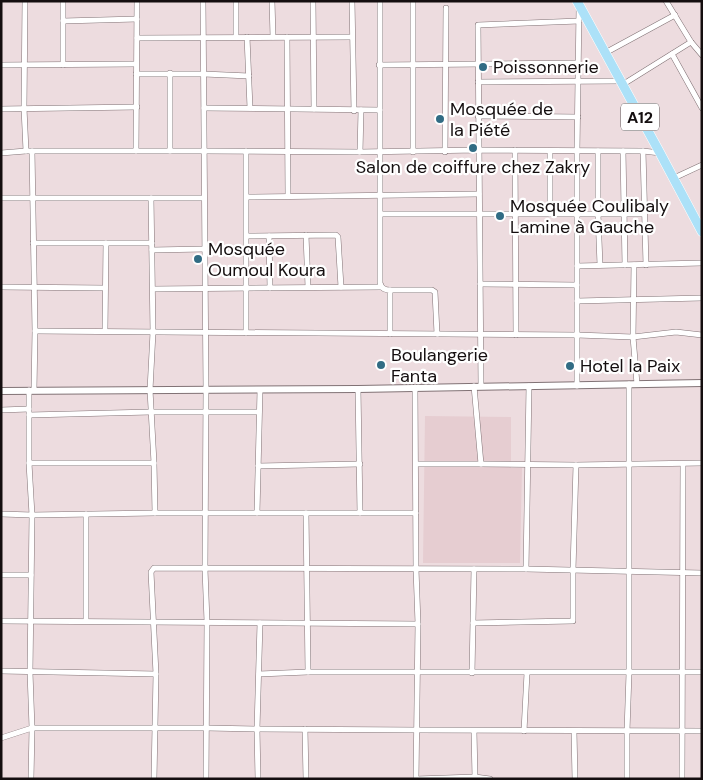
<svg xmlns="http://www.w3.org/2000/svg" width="703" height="780" font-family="'DM Sans',sans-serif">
<rect width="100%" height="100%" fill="#eddcdf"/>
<path fill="#e6cdd1" d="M425,416L511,417V468H522L520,563H423Z"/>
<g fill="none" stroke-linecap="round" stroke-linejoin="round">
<g stroke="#817275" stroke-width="6">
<g id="minor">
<path d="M25,1L24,108L26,151"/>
<path d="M63,1V65"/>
<path d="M203,1L206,390L205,569L207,622L206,779"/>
<path d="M236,1V37"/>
<path d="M272,1L273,37"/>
<path d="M313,1L314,109"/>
<path d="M352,1L354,111"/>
<path d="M380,1V283C382,289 385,290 390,290V334"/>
<path d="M666,1L691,42L702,55"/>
<path d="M63,21L137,19"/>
<path d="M247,37L250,108"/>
<path d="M287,37L288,196"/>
<path d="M137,38L352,37"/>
<path d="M605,53L675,15"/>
<path d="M672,54L702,108"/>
<path d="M1,65L136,64"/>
<path d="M379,65L578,63"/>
<path d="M136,74H204L249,76"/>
<path d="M478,82L620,81"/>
<path d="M622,85L691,42"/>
<path d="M204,108L380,110"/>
<path d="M1,109L137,107"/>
<path d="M478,116L578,117"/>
<path d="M515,150L516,335"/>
<path d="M32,151L35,331L34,390"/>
<path d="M136,151L137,1"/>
<path d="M170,151V73"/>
<path d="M246,151V333"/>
<path d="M550,151V214"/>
<path d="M598,151V214L600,265"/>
<path d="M623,151L625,265"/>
<path d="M643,151L646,265"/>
<path d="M360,152L361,110"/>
<path d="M413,152V1"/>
<path d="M445,152L446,8"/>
<path d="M1,153L26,151H204L360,152L478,150L643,151L660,153"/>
<path d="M674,178L702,165"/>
<path d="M247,197L479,194"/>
<path d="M1,198H204"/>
<path d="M151,198L153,332L150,390L154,463L155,513"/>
<path d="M381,214H644"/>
<path d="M306,235L308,287"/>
<path d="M247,236L336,235L338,237L341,287"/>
<path d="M269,236L270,288"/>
<path d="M33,243H152"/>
<path d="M152,250L205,249"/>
<path d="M634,265L633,337L637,384"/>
<path d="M577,266L702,263"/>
<path d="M480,284L577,285"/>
<path d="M1,287L105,288"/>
<path d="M153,289L381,287"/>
<path d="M390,290H432L435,292L437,334"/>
<path d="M577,301L702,298"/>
<path d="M35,331L577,335L633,337L676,332L702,335"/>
<path d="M105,331L106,243"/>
<path d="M474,386L481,464"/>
<path d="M481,386L478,25L579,21"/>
<path d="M577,386V151L579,9"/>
<path d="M415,387L416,569L418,624L416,779"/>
<path d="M358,389L360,513"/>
<path d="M29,390V463L32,515L30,672L32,728L31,779"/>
<path d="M1,410L29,409"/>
<path d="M29,415L151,412H259"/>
<path d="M29,463H154"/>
<path d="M416,464H481L576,465L702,463"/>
<path d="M258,466L360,464"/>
<path d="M257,513L260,390"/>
<path d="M306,513L308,672"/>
<path d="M1,514L32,515L155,513H416"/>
<path d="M526,569L529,386"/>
<path d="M1,575H31"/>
<path d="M1,621L418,624"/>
<path d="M86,621V514"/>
<path d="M473,623L573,621V570L576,465"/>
<path d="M1,671L156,674"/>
<path d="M472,673L474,569"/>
<path d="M259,674L308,672H702"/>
<path d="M305,729L306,779"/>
<path d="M474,731L475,778"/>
<path d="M524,731L527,673"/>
<path d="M574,731L575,779"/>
<path d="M1,738L32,728H207L257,729L418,730L702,731"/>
<path d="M154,779L156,674L151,572L154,568L526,569L702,573"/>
<path d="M258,779L257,729L260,623"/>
<path d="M416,779L475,777L490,779"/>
<path d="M627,779V731L629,673V384"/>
<path d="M682,779L683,464"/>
</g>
</g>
<g stroke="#817275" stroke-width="8">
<path id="tertiary" d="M1,391L358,389L702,383"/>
</g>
<g stroke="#fff" stroke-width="10">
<path id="primary" d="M577,1L660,153L702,232"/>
</g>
<use href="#minor" stroke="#fff" stroke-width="5"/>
<use href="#tertiary" stroke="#fff" stroke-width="6"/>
<use href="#primary" stroke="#ace1f8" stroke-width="9"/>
</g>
<g fill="#316c84" stroke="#fff" stroke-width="2">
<circle cx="483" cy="67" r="5"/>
<circle cx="440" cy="119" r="5"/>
<circle cx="473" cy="148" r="5"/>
<circle cx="500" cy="216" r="5"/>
<circle cx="198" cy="259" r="5"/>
<circle cx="381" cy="365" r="5"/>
<circle cx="570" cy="366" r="5"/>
</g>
<g text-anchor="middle" stroke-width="4.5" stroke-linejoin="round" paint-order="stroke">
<rect fill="#fff" stroke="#5a5657" stroke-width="1" x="621" y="103.5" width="38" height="27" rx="4"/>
<g font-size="16" font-weight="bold" fill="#140e0f">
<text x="640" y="123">A12</text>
</g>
<g font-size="18" fill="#140e0f" stroke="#fff" text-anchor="start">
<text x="493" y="73">Poissonnerie</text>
<text x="450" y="115">Mosquée de<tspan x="450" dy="21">la Piété</tspan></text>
<text x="473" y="173" text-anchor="middle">Salon de coiffure chez Zakry</text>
<text x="510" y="212">Mosquée Coulibaly<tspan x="510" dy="21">Lamine à Gauche</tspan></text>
<text x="208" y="255">Mosquée<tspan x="208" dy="21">Oumoul Koura</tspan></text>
<text x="391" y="361">Boulangerie<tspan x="391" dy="21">Fanta</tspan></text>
<text x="580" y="372">Hotel la Paix</text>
</g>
</g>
<rect width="703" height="780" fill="none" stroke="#140e0f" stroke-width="5"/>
</svg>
